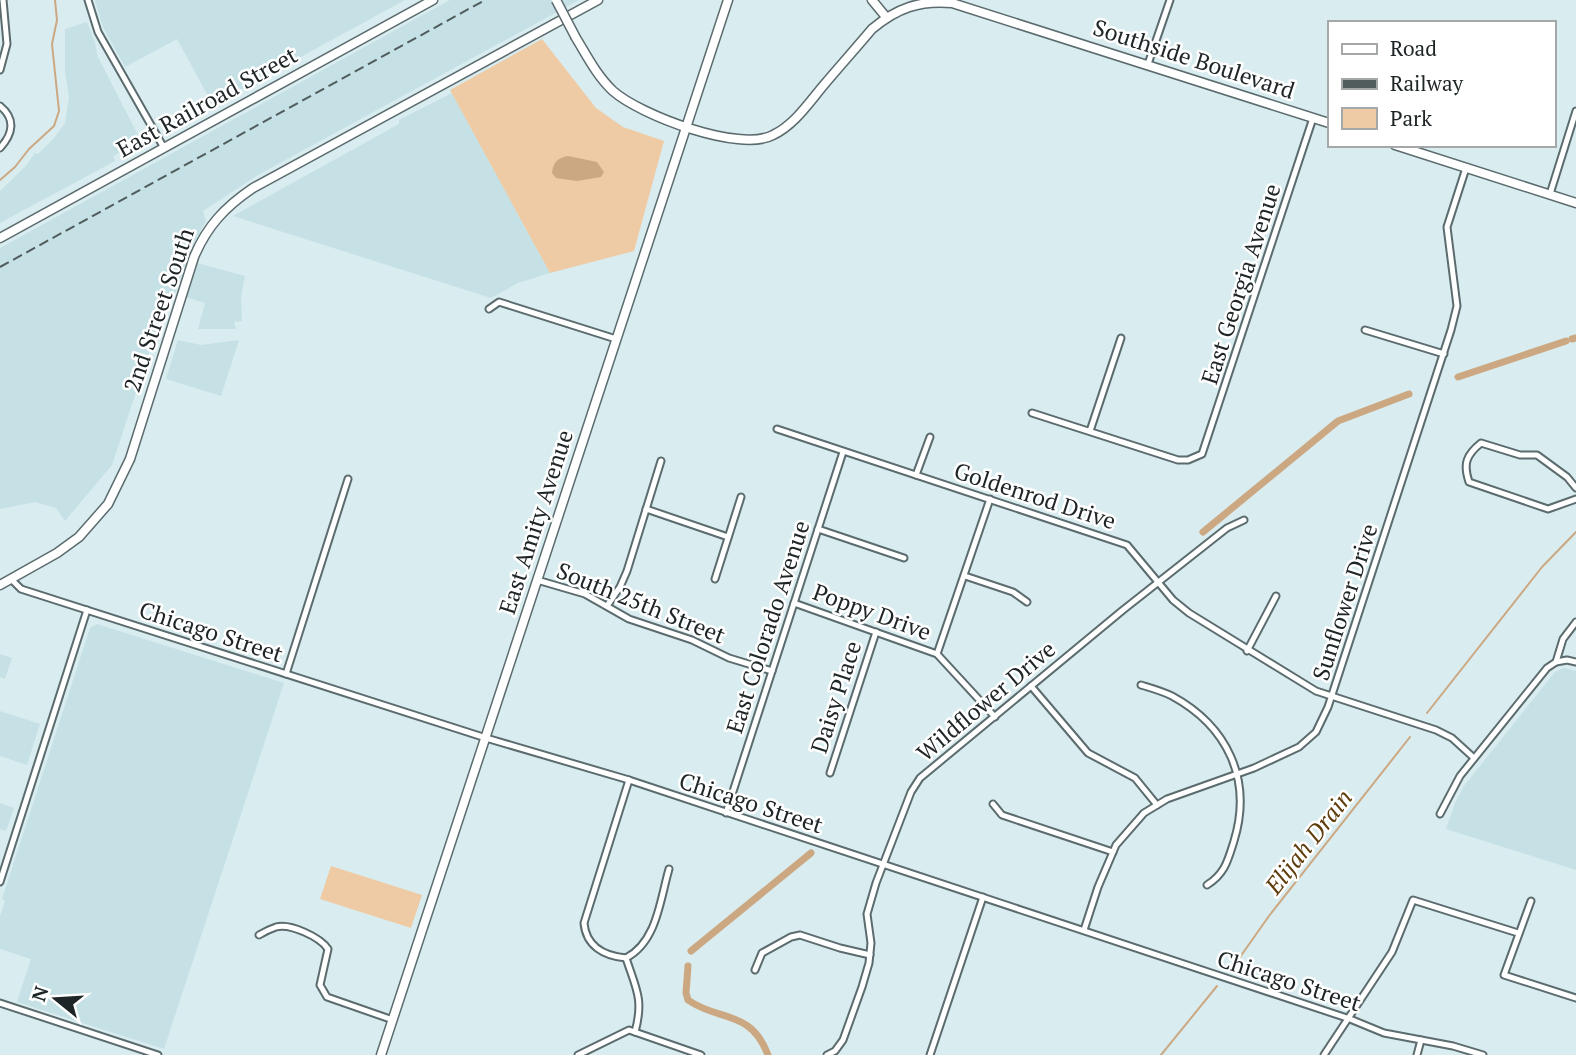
<svg xmlns="http://www.w3.org/2000/svg" width="1576" height="1055" font-family="'PT Serif',serif">
<rect width="100%" height="100%" fill="#d9ecef"/>
<g fill="#c5e1e5">
<path d="M95,0H405L213,105L177,39L125,67L103,27Z"/>
<path d="M450,0H579L258,175L203,211L206,221L189,252L175,293L167,298L112,465L65,521L56,508L35,502L0,509V248Z"/>
<path d="M87,22L95,43L98,57L141,141L113,156L115,161L0,223V191L26,166L35,153L38,154L54,138L65,123L69,97L65,72V29Z"/>
<path d="M452,93L550,273L518,283L491,298L233,216L399,124V120Z"/>
<path d="M197,263L245,276L241,297L242,321L234,322L236,329H198L205,303L185,297Z"/>
<path d="M178,340L201,345L239,340L221,396L166,379Z"/>
<path d="M97,624L284,683L164,1049L17,1002L31,959L0,949V916L5,901L2,899L90,628Z"/>
<path d="M0,654L12,658L5,679L0,677Z"/>
<path d="M1564,668L1576,671V870L1446,829L1455,803L1464,786L1555,672Z"/>
<path d="M0,711L40,724L27,765L0,756Z"/>
<path d="M0,803L14,808L6,831L0,829Z"/>
</g>
<g fill="#efcba5">
<path d="M542,39L596,108L623,127L664,141L634,251L550,273L450,90Z"/>
<path d="M331,866L422,895L411,928L320,899Z"/>
</g>
<path fill="#cca882" d="M568,156L597,162L604,172L601,177L577,181L556,178L552,173C553,162 558,158 568,156Z"/>
<g fill="none" stroke-linecap="round" stroke-linejoin="round">
<g stroke="#cca882" stroke-width="2">
<path d="M0,180L15,167L29,149L54,126L59,111L52,44L57,20L55,0"/>
<path d="M1427,713L1542,567L1576,532"/>
<path d="M1233,967L1269,916L1410,737"/>
<path d="M1161,1055L1217,986"/>
</g>
<g stroke="#cca882" stroke-width="7">
<path d="M1572,339L1576,338"/>
<path d="M1458,377L1566,341"/>
<path d="M1203,532L1338,421L1409,394"/>
<path d="M691,951L811,853"/>
<path d="M688,966L686,993L688,1000C719,1022 751,1009 768,1055"/>
</g>
<g stroke="#5b6b6e" stroke-width="9">
<g id="street">
<path d="M88,0L98,32L164,148"/>
<path d="M1148,64L1170,0"/>
<path d="M0,70L7,44L3,0"/>
<path d="M0,106C16,119 13,134 0,148"/>
<path d="M1550,194L1576,111"/>
<path d="M489,309L499,302L616,339"/>
<path d="M1365,330L1444,354"/>
<path d="M1032,413L1178,460H1188L1202,454L1313,118"/>
<path d="M777,429L1127,545L1173,600L1189,613L1316,691L1436,730L1452,738L1474,758"/>
<path d="M1090,431L1121,338"/>
<path d="M916,475L930,437"/>
<path d="M1576,488L1567,477L1537,455H1520L1481,443C1466,455 1463,464 1469,482L1548,509L1576,499"/>
<path d="M646,509L728,537"/>
<path d="M818,529L904,558"/>
<path d="M965,576L1013,592L1027,602"/>
<path d="M11,579L21,589L486,738L629,780L1350,1019L1384,1033L1453,1046L1483,1055"/>
<path d="M715,579L741,497"/>
<path d="M537,580L585,594L629,619L692,640L729,658L772,671"/>
<path d="M794,603L937,654L995,717"/>
<path d="M607,606L620,587L627,571L661,461"/>
<path d="M1247,651L1276,596"/>
<path d="M937,654L990,499"/>
<path d="M1556,662L1567,660L1576,662"/>
<path d="M286,674L348,479"/>
<path d="M1141,685C1151,688 1162,691 1172,696C1227,726 1253,779 1234,841C1228,860 1225,874 1207,885"/>
<path d="M1031,686L1088,753L1135,778L1157,805"/>
<path d="M830,773L876,632"/>
<path d="M993,804L1002,815L1113,852"/>
<path d="M726,813L843,452"/>
<path d="M1440,814L1460,776L1547,668L1556,662L1563,639L1576,622"/>
<path d="M0,882L87,610"/>
<path d="M1531,901L1504,975L1576,998"/>
<path d="M1084,930L1098,887L1116,845L1144,813L1167,799L1254,768L1299,747L1316,732L1328,707L1451,330L1457,306L1447,227L1466,168"/>
<path d="M259,935C264,932 270,929 276,927C290,923 320,937 328,949L320,985L327,997L393,1020"/>
<path d="M626,958C604,956 586,946 584,923L629,780"/>
<path d="M626,958C657,942 660,900 669,869"/>
<path d="M626,958C636,989 644,999 635,1032"/>
<path d="M755,970L762,953L791,937L800,935L840,948L870,955"/>
<path d="M0,1003L158,1055"/>
<path d="M578,1055L629,1030L701,1055"/>
<path d="M827,1055L835,1051L843,1040L862,987L869,963L871,943L867,914L876,883L911,792L920,778L1123,610L1227,528L1244,520"/>
<path d="M930,1055L983,897"/>
<path d="M1324,1055L1392,952L1413,900L1518,933"/>
<path d="M1417,1055L1421,1040"/>
</g>
</g>
<g stroke="#5b6b6e" stroke-width="11">
<g id="secondary">
<path d="M872,0L886,17"/>
<path d="M576,38C587,56 597,76 613,91C640,115 740,153 773,135C794,125 808,104 823,86C839,67 856,48 872,29C897,8 920,0 952,3L1329,123"/>
<path d="M1395,145L1576,203"/>
<path d="M0,238L433,0"/>
<path d="M0,585L57,553L79,537L108,504L130,459L194,257C207,226 225,207 253,188L598,0"/>
<path d="M381,1055L728,0"/>
</g>
</g>
<use href="#street" stroke="#fff" stroke-width="5"/>
<use href="#secondary" stroke="#fff" stroke-width="8"/>
<path stroke="#515c5d" stroke-width="2" stroke-dasharray="10 5" stroke-linecap="butt" d="M0,267L485,0"/>
<g stroke="#5b6b6e" stroke-width="11" stroke-linecap="butt">
<path id="secondary-bridge" d="M556,0L576,38"/>
</g>
<use href="#secondary-bridge" stroke="#fff" stroke-width="8"/>
</g>
<g text-anchor="middle" stroke-width="5" stroke-linejoin="round" paint-order="stroke">
<g font-size="23" fill="#1e2526" stroke="#fff">
<text transform="translate(1194 59) rotate(18)" y="8">Southside Boulevard</text>
<text transform="translate(207 102) rotate(-29)" y="8">East Railroad Street</text>
<text transform="translate(1241 284) rotate(-72)" y="8">East Georgia Avenue</text>
<text transform="translate(159 310) rotate(-71)" y="8">2nd Street South</text>
<text transform="translate(1035 496) rotate(18)" y="8">Goldenrod Drive</text>
<text transform="translate(536 522) rotate(-72)" y="8">East Amity Avenue</text>
<text transform="translate(1345 602) rotate(-72)" y="8">Sunflower Drive</text>
<text transform="translate(641 603) rotate(22)" y="8">South 25th Street</text>
<text transform="translate(872 612) rotate(20)" y="8">Poppy Drive</text>
<text transform="translate(768 627) rotate(-72)" y="8">East Colorado Avenue</text>
<text transform="translate(211 632) rotate(18)" y="8">Chicago Street</text>
<text transform="translate(836 697) rotate(-72)" y="8">Daisy Place</text>
<text transform="translate(986 701) rotate(-40)" y="8">Wildflower Drive</text>
<text transform="translate(751 803) rotate(18)" y="8">Chicago Street</text>
<text transform="translate(1289 981) rotate(18)" y="8">Chicago Street</text>
</g>
<g font-size="24" font-style="italic" fill="#5f3c0c" stroke="#fff">
<text transform="translate(1309 842) rotate(-52)" y="8">Elijah Drain</text>
</g>
</g>
<rect x="1328" y="21" width="228" height="126" fill="#ffffff" stroke="#a5a8a8" stroke-width="2"/>
<rect x="1342" y="44" width="35" height="10" fill="#ffffff" stroke="#a5a8a8" stroke-width="2"/>
<text x="1390" y="56" font-size="21" fill="#1e2526">Road</text>
<rect x="1342" y="79" width="35" height="10" fill="#515c5d" stroke="#a5a8a8" stroke-width="2"/>
<text x="1390" y="91" font-size="21" fill="#1e2526">Railway</text>
<rect x="1342" y="108" width="35" height="21" fill="#efcba5" stroke="#a5a8a8" stroke-width="2"/>
<text x="1390" y="126" font-size="21" fill="#1e2526">Park</text>
<g transform="translate(56 999) rotate(288)" stroke="#ffffff" stroke-width="5" paint-order="stroke">
<path d="M0-5L12 26L0 18L-12 26Z" fill="#1e2526"/>
<text y="-10" font-size="19" font-weight="bold" text-anchor="middle" fill="#1e2526">N</text>
</g>
</svg>
